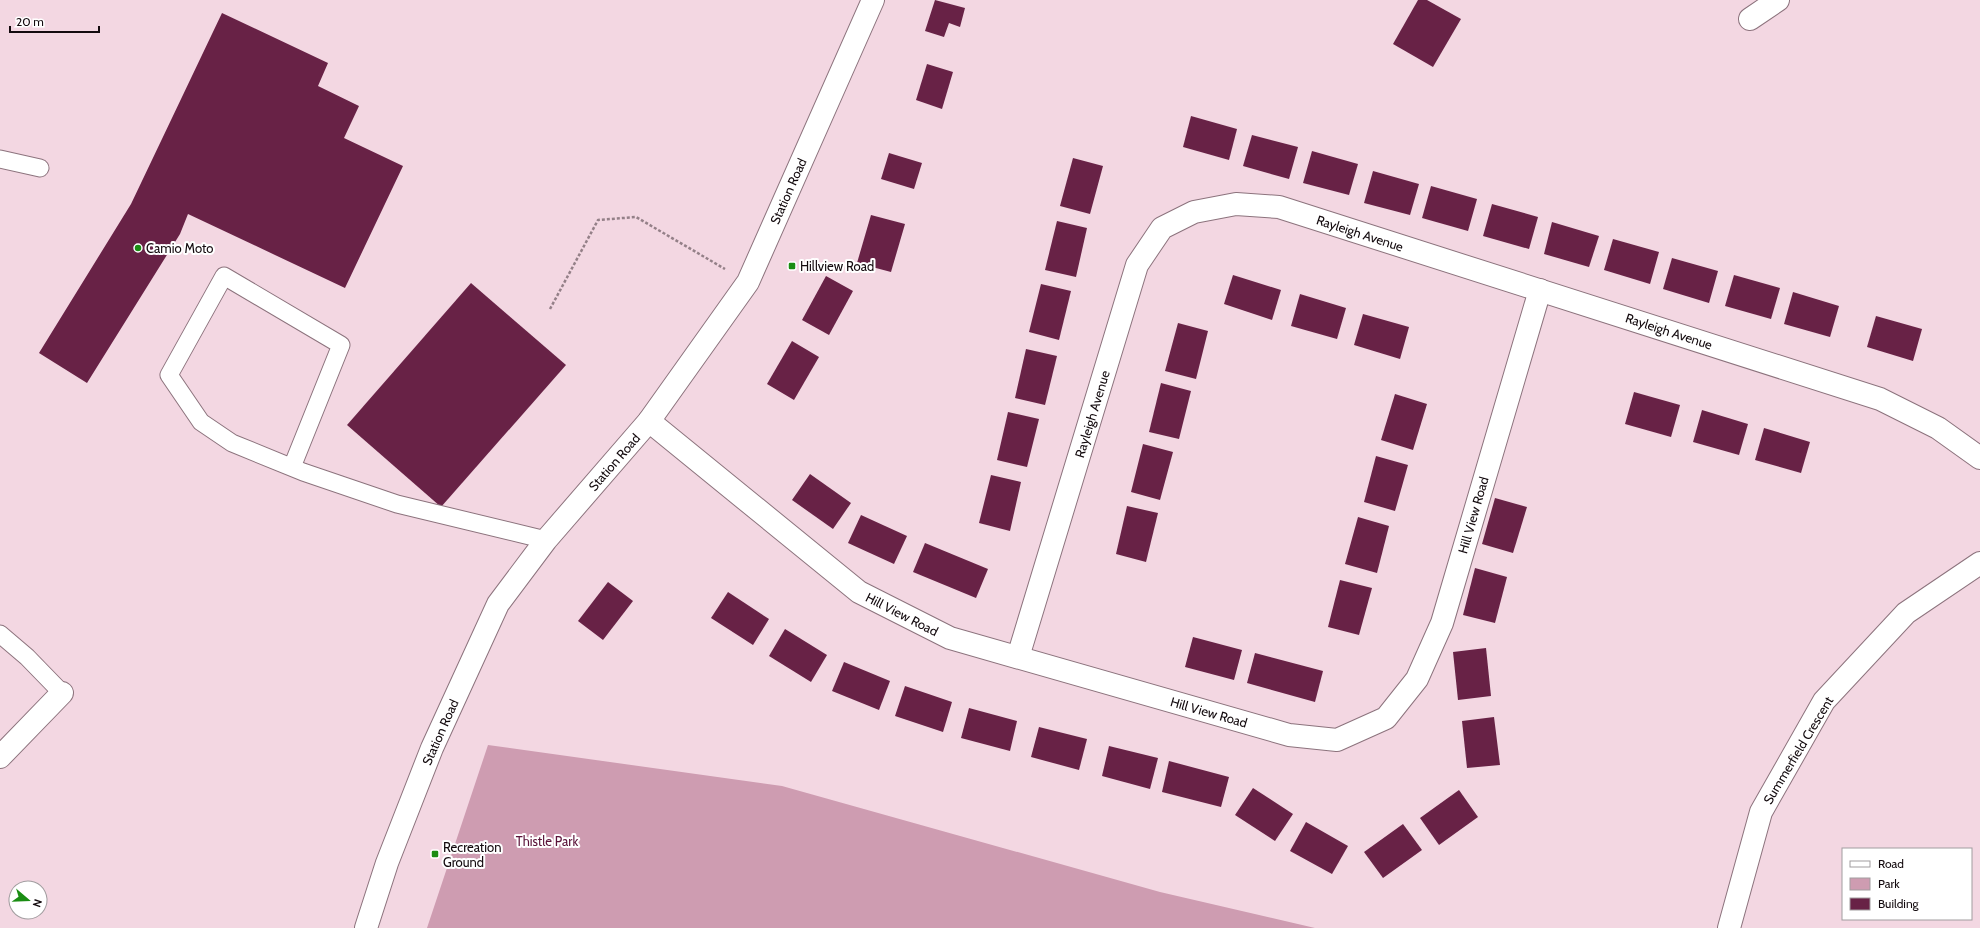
<svg xmlns="http://www.w3.org/2000/svg" width="1980" height="928" font-family="Cabin,sans-serif">
<rect width="100%" height="100%" fill="#f3d7e2"/>
<path fill="#ce9cb1" d="M488,745L782,786L1160,892L1315,928H427Z"/>
<g fill="#682246">
<path d="M935,0L965,8L960,27L949,23L944,37L925,31Z"/>
<path d="M1418,0H1427L1461,19L1433,67L1393,44Z"/>
<path d="M222,13L328,63L318,86L359,106L344,138L403,166L345,288L188,214L180,234L87,383L39,353L131,204Z"/>
<path d="M927,64L953,72L942,109L916,100Z"/>
<path d="M1191,116L1237,129L1229,160L1183,147Z"/>
<path d="M1252,135L1298,147L1289,179L1243,166Z"/>
<path d="M1312,151L1358,164L1349,195L1303,183Z"/>
<path d="M889,153L922,163L914,189L881,179Z"/>
<path d="M1073,158L1103,166L1090,214L1060,206Z"/>
<path d="M1373,171L1419,184L1410,215L1364,203Z"/>
<path d="M1431,186L1477,199L1468,231L1422,218Z"/>
<path d="M1492,204L1538,217L1529,249L1483,236Z"/>
<path d="M871,215L905,224L891,272L857,263Z"/>
<path d="M1057,221L1087,228L1076,277L1045,270Z"/>
<path d="M1552,222L1599,236L1589,267L1544,254Z"/>
<path d="M1613,239L1659,252L1650,284L1604,270Z"/>
<path d="M1672,258L1718,271L1709,303L1663,289Z"/>
<path d="M1233,275L1281,290L1272,320L1224,304Z"/>
<path d="M1734,275L1780,288L1771,319L1725,306Z"/>
<path d="M826,276L853,291L829,335L802,320Z"/>
<path d="M471,283L566,365L441,507L347,425Z"/>
<path d="M1041,284L1071,291L1059,340L1029,332Z"/>
<path d="M1793,292L1839,306L1830,337L1784,324Z"/>
<path d="M1300,294L1346,308L1337,339L1291,326Z"/>
<path d="M1363,314L1409,327L1400,359L1354,345Z"/>
<path d="M1876,316L1922,329L1913,361L1867,347Z"/>
<path d="M1178,323L1208,331L1196,379L1165,371Z"/>
<path d="M792,341L819,357L794,400L767,384Z"/>
<path d="M1026,349L1057,356L1045,405L1015,398Z"/>
<path d="M1161,383L1191,391L1179,439L1149,432Z"/>
<path d="M1634,392L1680,405L1671,437L1625,424Z"/>
<path d="M1395,394L1427,404L1413,450L1381,440Z"/>
<path d="M1702,410L1748,424L1739,455L1693,442Z"/>
<path d="M1008,412L1039,419L1027,467L997,460Z"/>
<path d="M1764,428L1810,442L1801,473L1755,460Z"/>
<path d="M1143,444L1173,452L1160,500L1131,492Z"/>
<path d="M1376,456L1408,465L1395,511L1364,502Z"/>
<path d="M810,474L851,503L833,529L792,500Z"/>
<path d="M991,475L1021,482L1010,531L979,523Z"/>
<path d="M1495,498L1527,507L1513,553L1482,544Z"/>
<path d="M1127,506L1158,513L1146,562L1116,554Z"/>
<path d="M861,515L907,536L894,564L848,543Z"/>
<path d="M1358,517L1389,526L1377,573L1345,564Z"/>
<path d="M925,543L988,569L976,598L913,572Z"/>
<path d="M1475,568L1507,577L1495,623L1463,615Z"/>
<path d="M1340,580L1372,588L1359,635L1328,627Z"/>
<path d="M608,582L633,601L603,640L578,621Z"/>
<path d="M728,592L769,619L753,645L711,618Z"/>
<path d="M785,629L827,655L811,682L769,656Z"/>
<path d="M1193,637L1242,650L1234,680L1185,667Z"/>
<path d="M1486,648L1491,696L1458,700L1453,652Z"/>
<path d="M1255,653L1323,671L1315,702L1247,683Z"/>
<path d="M844,662L890,681L879,710L832,691Z"/>
<path d="M905,686L952,702L943,732L895,716Z"/>
<path d="M969,708L1017,721L1010,751L961,738Z"/>
<path d="M1494,717L1500,765L1467,768L1462,721Z"/>
<path d="M1039,727L1087,739L1079,770L1031,757Z"/>
<path d="M1109,746L1158,758L1150,789L1102,776Z"/>
<path d="M1169,761L1229,777L1221,807L1162,792Z"/>
<path d="M1253,788L1293,814L1275,841L1235,815Z"/>
<path d="M1459,790L1478,817L1439,845L1420,818Z"/>
<path d="M1306,822L1348,846L1332,874L1290,851Z"/>
<path d="M1403,824L1422,850L1383,878L1364,852Z"/>
</g>
<g fill="none" stroke-linecap="round" stroke-linejoin="round">
<g stroke="#8c737d" stroke-width="19">
<g id="lane">
<path d="M0,159L40,168"/>
<path d="M292,467L341,345L224,276L169,375L201,422L232,443L303,472L397,504L546,540"/>
<path d="M0,634L27,657L62,693"/>
</g>
</g>
<g stroke="#8c737d" stroke-width="24">
<g id="street">
<path d="M1750,19L1778,0"/>
<path d="M649,421L859,592L950,638L1289,735L1337,740L1386,718L1417,679L1442,623L1540,290"/>
<path d="M1018,657L1137,265L1162,228L1194,212L1236,204L1279,207L1880,399L1938,428L1980,458"/>
<path d="M0,757L62,693"/>
<path d="M1729,928L1761,812L1824,701L1906,613L1980,563"/>
</g>
</g>
<g stroke="#8c737d" stroke-width="24">
<path id="secondary" d="M366,928L387,863L432,748L498,604L546,540L649,421L748,282L873,0"/>
</g>
<path stroke="#948088" stroke-width="2.5" stroke-dasharray="3 2" stroke-linecap="butt" d="M550,309L598,220L636,217L725,269"/>
<use href="#lane" stroke="#fff" stroke-width="17"/>
<use href="#street" stroke="#fff" stroke-width="22"/>
<use href="#secondary" stroke="#fff" stroke-width="22"/>
</g>
<g fill="#1a8d13" stroke="#fff" stroke-width="1.5">
<circle cx="138" cy="248" r="4"/>
<rect x="788" y="262" width="8" height="8" rx="2"/>
<rect x="431" y="850" width="8" height="8" rx="2"/>
</g>
<g text-anchor="middle" stroke-width="4" stroke-linejoin="round" paint-order="stroke">
<g font-size="13" fill="#130a0e" stroke="#fff">
<text transform="translate(788 191) rotate(-66)" y="5">Station Road</text>
<text transform="translate(1360 233) rotate(18)" y="5">Rayleigh Avenue</text>
<text transform="translate(1669 331) rotate(18)" y="5">Rayleigh Avenue</text>
<text transform="translate(1092 414) rotate(-73)" y="5">Rayleigh Avenue</text>
<text transform="translate(614 462) rotate(-49)" y="5">Station Road</text>
<text transform="translate(1473 515) rotate(-74)" y="5">Hill View Road</text>
<text transform="translate(902 614) rotate(27)" y="5">Hill View Road</text>
<text transform="translate(1209 712) rotate(16)" y="5">Hill View Road</text>
<text transform="translate(440 732) rotate(-66)" y="5">Station Road</text>
<text transform="translate(1798 750) rotate(-59)" y="5">Summerfield Crescent</text>
</g>
<g font-size="13" fill="#130a0e" stroke="#fff" text-anchor="start">
<text x="146" y="253">Camio Moto</text>
<text x="800" y="271">Hillview Road</text>
<text x="443" y="852">Recreation<tspan x="443" dy="15">Ground</tspan></text>
</g>
<g font-size="13" fill="#5a1239" stroke="#fff">
<text x="547" y="846">Thistle Park</text>
</g>
</g>
<rect x="1842" y="848" width="130" height="72" fill="#ffffff" stroke="#a19d9f"/>
<rect x="1850" y="861" width="20" height="6" fill="#ffffff" stroke="#a19d9f"/>
<text x="1878" y="868" font-size="12" fill="#130a0e">Road</text>
<rect x="1850" y="878" width="20" height="12" fill="#ce9cb1" stroke="#a19d9f"/>
<text x="1878" y="888" font-size="12" fill="#130a0e">Park</text>
<rect x="1850" y="898" width="20" height="12" fill="#682246" stroke="#a19d9f"/>
<text x="1878" y="908" font-size="12" fill="#130a0e">Building</text>
<g transform="translate(28 900) rotate(109)"><circle r="19" fill="#ffffff" stroke="#a19d9f"/>
<path d="M0-3L7 15L0 10L-7 15Z" fill="#1a8d13"/>
<text y="-6" font-size="11" font-weight="bold" text-anchor="middle" fill="#130a0e">N</text>
</g>
<path d="M10 26v6h89v-6" fill="none" stroke="#130a0e" stroke-width="2"/>
<text x="16" y="26" font-size="12" fill="#130a0e" stroke="#ffffff" stroke-width="3" paint-order="stroke">20 m</text>
</svg>
